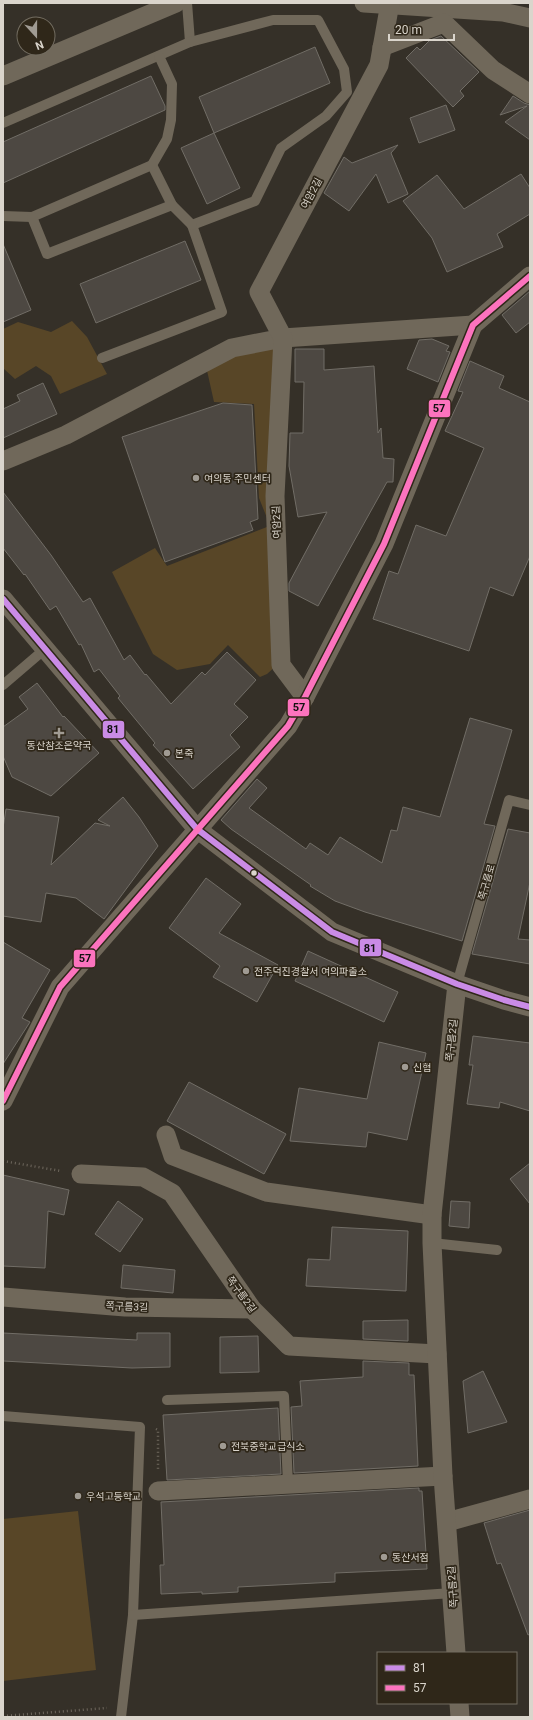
<svg xmlns="http://www.w3.org/2000/svg" width="533" height="1720" font-family="Roboto,'Noto Sans KR',sans-serif">
<rect width="100%" height="100%" fill="#353028"/>
<g fill="#584627">
<path d="M72,321L87,337L107,374L60,394L51,376L36,366L15,379L3,368V329L18,322L51,332Z"/>
<path d="M279,341L269,523L259,498L254,404L214,402L206,366Z"/>
<path d="M272,525L277,665L267,674L260,677L228,645L210,664L177,670L153,654L112,572L155,548L167,566Z"/>
<path d="M78,1511L96,1670L3,1681V1519Z"/>
</g>
<g fill="#4d4842" stroke="#716d66">
<path d="M441,36L479,72L460,91L464,96L453,107L406,58L417,47L420,50L430,40Z"/>
<path d="M315,47L330,83L214,133L199,97Z"/>
<path d="M151,76L165,106V110L3,183V142Z"/>
<path d="M513,96L524,103L530,105V140L505,122L527,106L500,115Z"/>
<path d="M446,105L455,130L419,143L410,118Z"/>
<path d="M214,133L240,188L207,204L181,148Z"/>
<path d="M398,145L391,153L408,194L388,203L376,174L349,211L324,193L344,157L352,163Z"/>
<path d="M521,174L530,188V214L497,234L503,247L447,272L432,238L403,201L437,175L464,209Z"/>
<path d="M185,241L201,280L96,323L80,284Z"/>
<path d="M3,244L31,310L3,322Z"/>
<path d="M530,291V322L516,333L502,315Z"/>
<path d="M432,339L449,346L446,351L450,352L438,382L407,369L419,340Z"/>
<path d="M295,349H324V370L374,366L378,433L381,428L383,458L394,459L393,482H387L318,606L289,591V583L327,512L298,517L289,466L290,433H303L304,382H295Z"/>
<path d="M470,361L504,376L499,388L530,402V556L513,596L490,587L469,651L373,619L389,571L398,574L416,525L446,536L484,448L445,431L463,392L458,391Z"/>
<path d="M43,383L57,414L3,438V409L20,401L17,395Z"/>
<path d="M223,403L252,405L258,519L250,522L253,530L165,562L122,437Z"/>
<path d="M3,492L51,555L83,602L90,598L124,660L130,655L145,675L146,674L171,704L202,672L205,675L227,652L256,680L234,704L248,717L230,735L240,747L193,789L153,745L155,743L118,698L120,696L99,669L94,672L81,644L79,645L56,606L50,610L25,574L24,575L3,548Z"/>
<path d="M37,683L63,717L64,716L99,753L51,796L12,777L3,756V727L28,709L19,697Z"/>
<path d="M470,718L512,730L484,824L495,826L462,941L365,912L335,901L310,886L311,885L231,829L221,820L257,779L267,788L249,808L306,849L310,843L328,855L340,837L382,863L391,830L397,831L403,807L440,817Z"/>
<path d="M123,797L139,817L158,846L104,919L76,898L46,893L41,922L3,916V828L6,809L59,817L51,865L95,823L110,826L98,820Z"/>
<path d="M508,829L530,833V882L518,939L530,940V964L472,954Z"/>
<path d="M206,878L241,904L219,933L278,965L257,1002L213,977L220,966L169,928Z"/>
<path d="M3,942L50,970L22,1018L30,1022L3,1064Z"/>
<path d="M308,951L398,992L384,1022L295,981Z"/>
<path d="M473,1036L530,1043V1111L500,1102L499,1108L467,1104L473,1065H469Z"/>
<path d="M379,1042L426,1053L407,1140L368,1132L366,1147L290,1141L299,1088L367,1099Z"/>
<path d="M189,1082L286,1134L264,1174L167,1121Z"/>
<path d="M530,1163V1204L510,1179Z"/>
<path d="M3,1175L69,1190L64,1215L48,1211L45,1268L3,1266Z"/>
<path d="M118,1201L143,1219L120,1252L95,1234Z"/>
<path d="M451,1201L470,1202L469,1228L449,1226Z"/>
<path d="M332,1227L408,1231L406,1291L306,1286L308,1259L330,1260Z"/>
<path d="M123,1265L175,1270L173,1293L121,1288Z"/>
<path d="M408,1320V1341L363,1339V1321Z"/>
<path d="M3,1333L137,1340V1333H170V1367L132,1368L3,1361Z"/>
<path d="M258,1336L259,1372L220,1373V1337Z"/>
<path d="M363,1361L409,1363V1375H414L418,1466L294,1473L291,1407L302,1406L300,1381L363,1377Z"/>
<path d="M483,1371L507,1422L468,1433L463,1381Z"/>
<path d="M278,1408L281,1474L167,1480L163,1415Z"/>
<path d="M419,1488V1491H422L427,1569L335,1573V1582L238,1587V1592L202,1594V1592L161,1594L160,1565H164L161,1502Z"/>
<path d="M530,1510V1634L528,1635L501,1563L497,1564L484,1523Z"/>
</g>
<g fill="none" stroke-linecap="round" stroke-linejoin="round">
<g stroke="#6f685e" stroke-width="2.5" stroke-dasharray="1 3" stroke-linecap="butt">
<path d="M3,1161L61,1171"/>
<path d="M156,1429L158,1430V1471"/>
<path d="M3,1716L107,1708"/>
</g>
<g stroke="#70685a" stroke-width="10">
<path d="M187,3L190,42"/>
<path d="M3,123L190,42L273,20H318L344,69L347,92L326,116L281,148L255,201L192,225L222,312L102,358"/>
<path d="M152,165L172,205"/>
<path d="M3,216L32,217L152,165L167,139L171,120L172,84L159,56"/>
<path d="M32,217L47,254L172,205L192,225"/>
<path d="M3,685L45,649"/>
<path d="M457,984L509,800L530,805"/>
<path d="M432,1243L497,1250"/>
<path d="M167,1400L284,1396L288,1484"/>
<path d="M3,1416L140,1427L133,1615L121,1717"/>
<path d="M133,1615L452,1593"/>
</g>
<g stroke="#70685a" stroke-width="19">
<path d="M364,3L503,12L530,18"/>
<path d="M382,47L444,23L493,70L530,94"/>
<path d="M3,76L176,3"/>
<path d="M3,461L66,435L232,348L283,338L473,325"/>
<path d="M3,599L197,829L332,932L457,984L504,1000L530,1007"/>
<path d="M305,697L281,665L275,496L283,338L259,292L379,65L390,3"/>
<path d="M3,1101L60,987L288,726L305,697L384,544L473,325L530,276"/>
<path d="M166,1135L173,1156L266,1192L432,1215"/>
<path d="M81,1174L143,1177L172,1193L252,1309L289,1346L437,1354"/>
<path d="M3,1297L125,1307L252,1309"/>
<path d="M158,1491L443,1476"/>
<path d="M447,1522L530,1499"/>
<path d="M456,1653L443,1476L432,1243V1215L457,984"/>
<path d="M459,1703L460,1717"/>
</g>
<g stroke="#2f2719" stroke-width="9">
<path id="bus-1" d="M3,599L197,829L332,932L457,984L504,1000L530,1007"/>
</g>
<g stroke="#2f2719" stroke-width="9">
<path id="bus-2" d="M3,1101L60,987L288,726L305,697L384,544L473,325L530,276"/>
</g>
<use href="#bus-1" stroke="#ca8be6" stroke-width="6"/>
<use href="#bus-2" stroke="#fc73be" stroke-width="6"/>
</g>
<g fill="#a09b93" stroke="#2f2719" stroke-width="1.5">
<circle cx="196" cy="478" r="4"/>
<path d="M57 727h4v4h4v4h-4v4h-4v-4h-4v-4h4z"/>
<circle cx="167" cy="753" r="4"/>
<circle cx="246" cy="971" r="4"/>
<circle cx="405" cy="1067" r="4"/>
<circle cx="223" cy="1446" r="4"/>
<circle cx="78" cy="1496" r="4"/>
<circle cx="384" cy="1557" r="4"/>
</g>
<circle fill="#dad5cc" stroke="#2f2719" stroke-width="1.5" cx="254" cy="873" r="3.5"/>
<g text-anchor="middle" stroke-width="3.5" stroke-linejoin="round" paint-order="stroke">
<g font-size="10" fill="#dad5cc" stroke="#2f2719">
<text transform="translate(311 193) rotate(-62)" y="4">여암2길</text>
<text transform="translate(276 522) rotate(-92)" y="4">여암2길</text>
<text transform="translate(486 882) rotate(-74)" y="4">쪽구름로</text>
<text transform="translate(451 1040) rotate(-84)" y="4">쪽구름2길</text>
<text transform="translate(242 1294) rotate(54)" y="4">쪽구름2길</text>
<text transform="translate(127 1306) rotate(3)" y="4">쪽구름3길</text>
<text transform="translate(452 1587) rotate(-94)" y="4">쪽구름2길</text>
</g>
<g font-size="10" fill="#dad5cc" stroke="#2f2719" text-anchor="start">
<text x="204" y="482">여의동 주민센터</text>
<text x="59" y="749" text-anchor="middle">동산참조은약국</text>
<text x="175" y="757">본죽</text>
<text x="254" y="975">전주덕진경찰서 여의파출소</text>
<text x="413" y="1071">신협</text>
<text x="231" y="1450">전북중학교급식소</text>
<text x="86" y="1500">우석고등학교</text>
<text x="392" y="1561">동산서점</text>
</g>
</g>
<g stroke="#2f2719" stroke-width="1.5">
<rect x="428" y="399" width="23" height="19" rx="4" fill="#fc73be"/>
<rect x="287" y="698" width="23" height="19" rx="4" fill="#fc73be"/>
<rect x="102" y="720" width="23" height="19" rx="4" fill="#ca8be6"/>
<rect x="359" y="938" width="23" height="19" rx="4" fill="#ca8be6"/>
<rect x="73" y="949" width="23" height="19" rx="4" fill="#fc73be"/>
</g>
<g font-size="11" text-anchor="middle" font-weight="bold" fill="#111">
<text x="439" y="412">57</text>
<text x="299" y="711">57</text>
<text x="113" y="733">81</text>
<text x="370" y="952">81</text>
<text x="85" y="962">57</text>
</g>
<rect width="533" height="1720" fill="none" stroke="#dad5cc" stroke-width="8"/>
<rect x="377" y="1652" width="140" height="52" fill="#2f2719" stroke="#736d61"/>
<rect x="385" y="1665" width="20" height="6" fill="#ca8be6" stroke="#736d61"/>
<text x="413" y="1672" font-size="12" fill="#dad5cc">81</text>
<rect x="385" y="1685" width="20" height="6" fill="#fc73be" stroke="#736d61"/>
<text x="413" y="1692" font-size="12" fill="#dad5cc">57</text>
<g transform="translate(36 36) rotate(159)"><circle r="19" fill="#2f2719" stroke="#736d61"/>
<path d="M0-3L7 15L0 10L-7 15Z" fill="#a09b93"/>
<text y="-6" font-size="11" font-weight="bold" text-anchor="middle" fill="#dad5cc">N</text>
</g>
<path d="M389 34v6h65v-6" fill="none" stroke="#dad5cc" stroke-width="2"/>
<text x="395" y="34" font-size="12" fill="#dad5cc" stroke="#2f2719" stroke-width="3" paint-order="stroke">20 m</text>
</svg>
